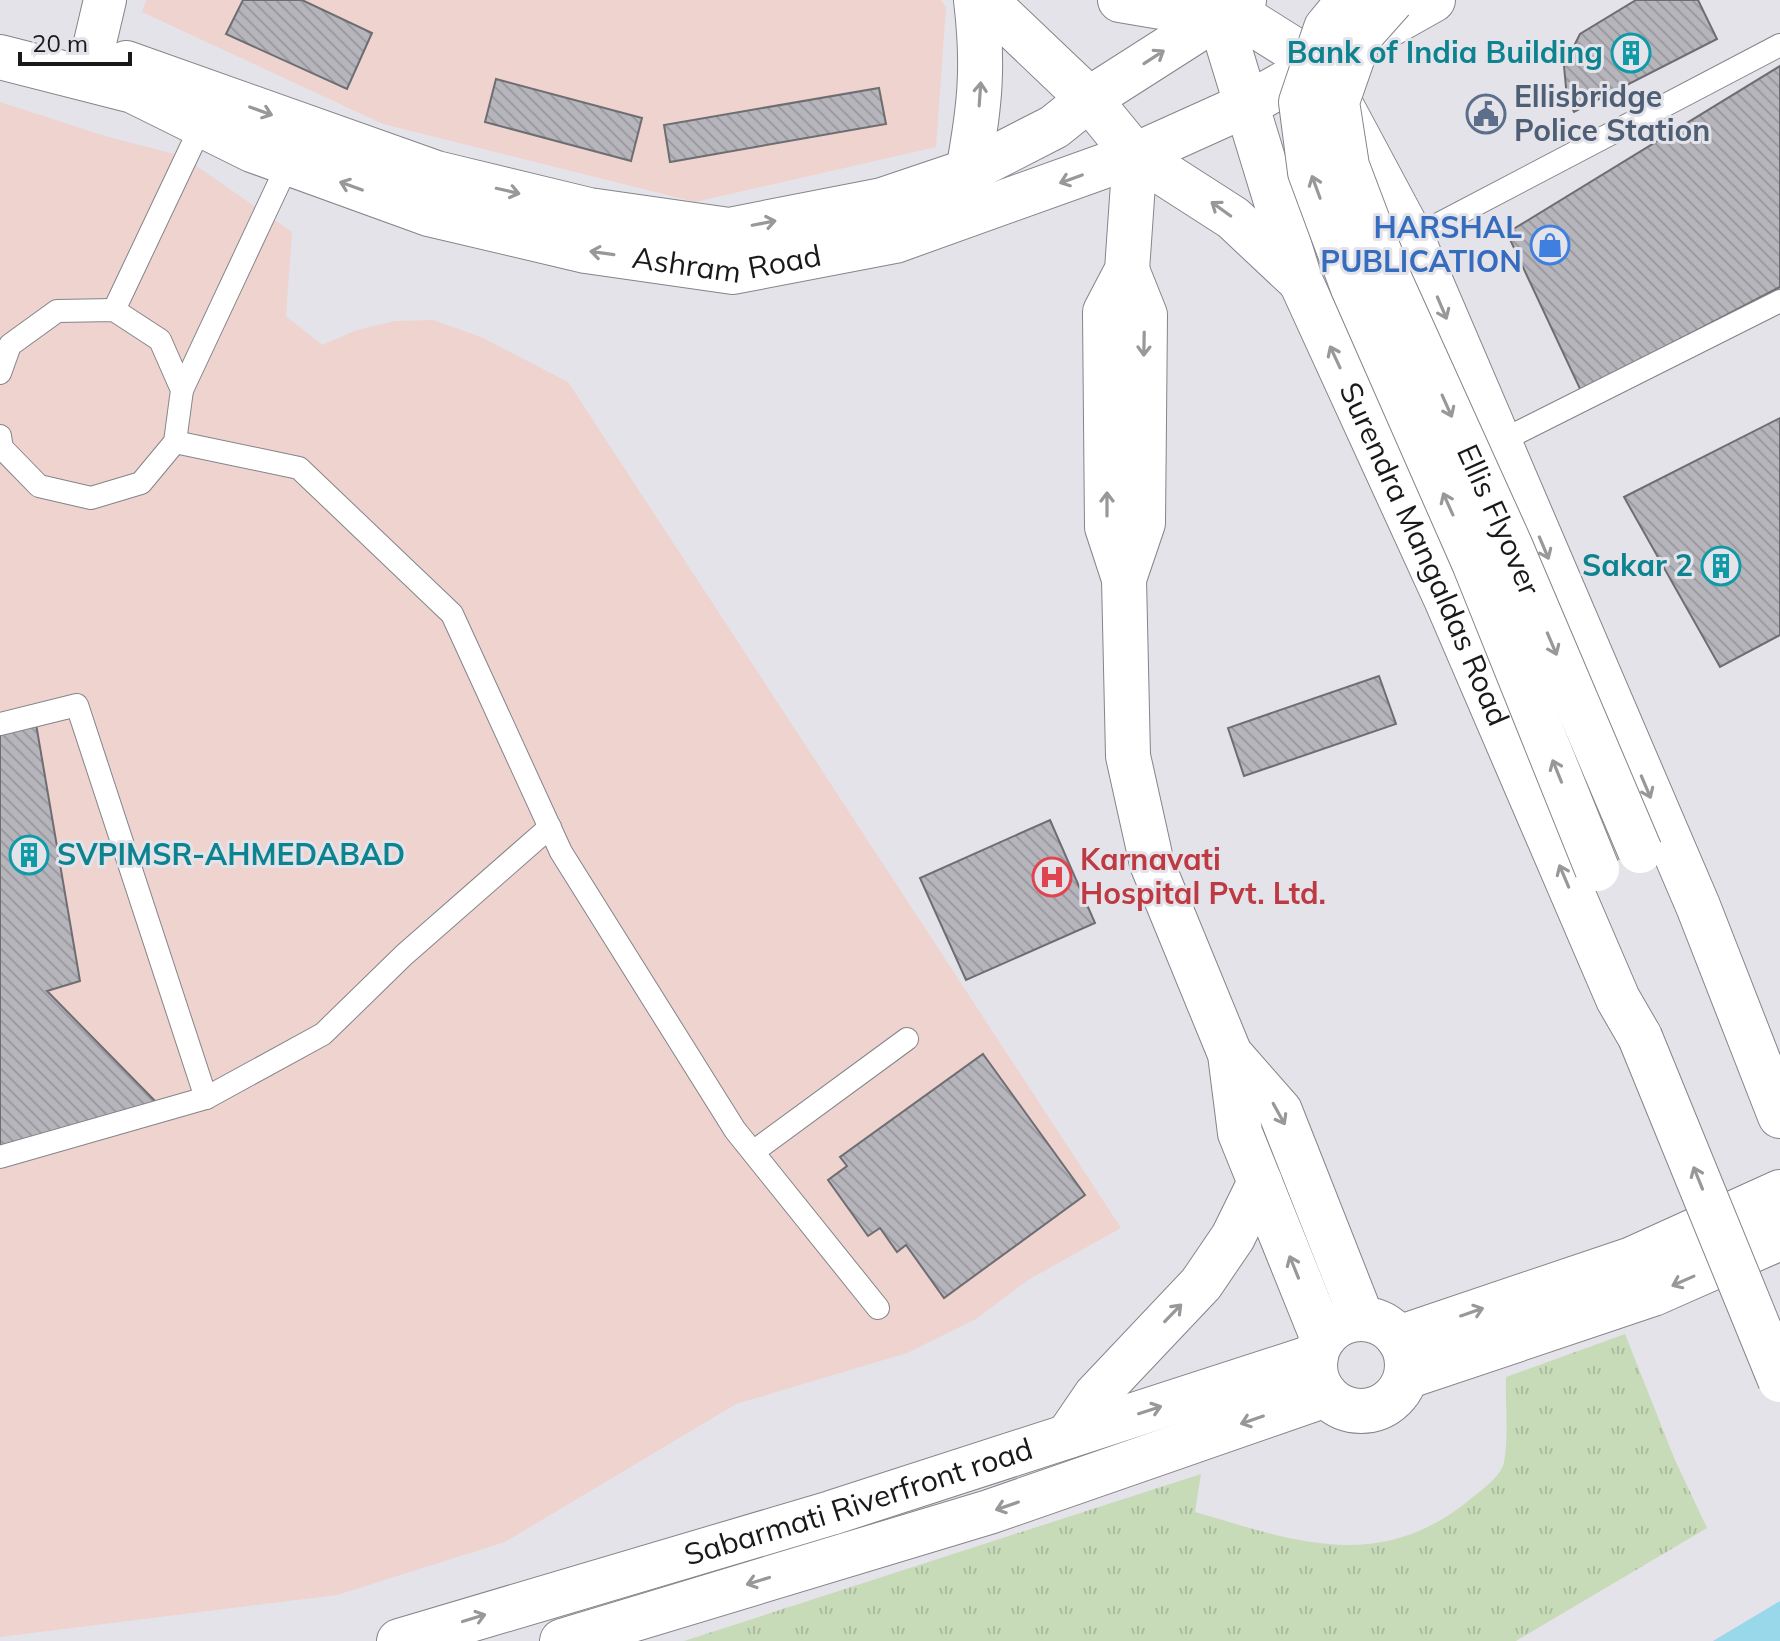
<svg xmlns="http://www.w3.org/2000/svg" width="1780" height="1641" font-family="Mulish,sans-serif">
<defs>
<pattern id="park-tufts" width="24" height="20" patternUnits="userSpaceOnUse" patternTransform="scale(2)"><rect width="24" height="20" fill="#c8dbb9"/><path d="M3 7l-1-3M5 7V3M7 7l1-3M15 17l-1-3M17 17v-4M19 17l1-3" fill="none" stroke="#abbb9e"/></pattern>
<pattern id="building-back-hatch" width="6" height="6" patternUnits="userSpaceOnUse" patternTransform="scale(2)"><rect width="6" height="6" fill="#b6b5bc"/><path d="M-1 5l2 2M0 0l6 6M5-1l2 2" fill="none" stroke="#9c9ba1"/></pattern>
</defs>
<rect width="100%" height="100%" fill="#e4e3ea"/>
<g fill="#eed3cf">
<path d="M146,0H941L946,7L936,147L695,202L383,124L142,12Z"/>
<path d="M0,102L105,136L182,156L292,232L286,316L322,345L357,330L395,321L433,320L481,337L568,382L1121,1228L1028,1280L976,1319L907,1353L736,1404L505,1542L337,1595L0,1637Z"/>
</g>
<path fill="url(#park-tufts)" d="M1625,1334L1675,1460L1707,1528L1516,1641H684L1201,1474L1195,1512C1294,1541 1377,1573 1467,1502C1478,1492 1501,1478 1504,1462C1509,1436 1505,1404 1506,1377Z"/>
<path fill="#99d7ea" d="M1780,1601V1641H1713Z"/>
<g fill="url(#building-back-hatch)" stroke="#6d6d72" stroke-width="2">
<path d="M243,0H302L372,33L347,89L226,34Z"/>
<path d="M1636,0H1698L1717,39L1574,112L1567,98L1564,66L1580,34Z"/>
<path d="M1780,66V287L1581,391L1507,233Z"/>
<path d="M496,79L642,118L631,161L485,122Z"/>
<path d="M879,88L886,124L670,162L664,125Z"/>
<path d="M1780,418V635L1720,667L1624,497Z"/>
<path d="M1379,676L1396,724L1244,776L1228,728Z"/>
<path d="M35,718L80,981L47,991L158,1104L0,1146V728Z"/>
<path d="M1050,820L1095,923L966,980L920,878Z"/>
<path d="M983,1054L1085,1195L944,1298L906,1245L897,1252L880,1228L868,1236L828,1180L847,1166L840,1157Z"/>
</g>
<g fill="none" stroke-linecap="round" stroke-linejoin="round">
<g stroke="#84848a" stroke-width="24">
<g id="lane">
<path d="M1412,238L1780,45"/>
<path d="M114,310L204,120"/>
<path d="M0,373L10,345L57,311L114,310L160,340L182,390L175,442L141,483L91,498L39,486L2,448L0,436"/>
<path d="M182,390L288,164"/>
<path d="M175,442L299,468L452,614L561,852L735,1130L878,1308"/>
<path d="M1499,442L1780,301"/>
<path d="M0,724L77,705L206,1098L0,1157"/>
<path d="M206,1098L323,1034L404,955L550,827"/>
<path d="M753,1152L907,1039"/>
</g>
</g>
<g stroke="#84848a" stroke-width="44">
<path id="street" d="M78,77L92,55L105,0"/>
</g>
<g stroke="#84848a" stroke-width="46">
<g id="secondary">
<path d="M985,0L1089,99L1135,155L1233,218L1298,279"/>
<path d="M1120,0L1250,22L1320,66L1412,238L1698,906L1780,1116"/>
<path id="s1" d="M1219,15L1300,280L1446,599L1618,999L1640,1037"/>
<path d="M1135,155L1127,270L1105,312L1107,527L1124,579L1128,756L1152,864L1230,1054L1240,1133L1323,1339"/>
<path d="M968,171C980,106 984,66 976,0"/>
<path d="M1124,579L1143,523L1145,315L1127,270"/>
<path d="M1230,1054L1280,1111L1362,1319"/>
<circle cx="1361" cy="1365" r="46"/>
<path d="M1398,1338L1632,1259L1780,1192"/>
<path d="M1406,1377L1653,1294L1780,1238"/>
<path d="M1068,1436L1096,1395L1201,1284L1233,1237L1260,1182"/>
<path id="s2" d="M399,1641L831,1513L1316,1356"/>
<path d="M562,1641L989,1512L1326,1395"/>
</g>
</g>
<g stroke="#84848a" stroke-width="46">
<g id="primary">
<path id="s3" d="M0,57L133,91L252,150L429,214L586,251L733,272L895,241L1135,155L1246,105L1433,0"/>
<path d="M126,63L436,173L589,210L729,230L882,200L968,171L1054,127L1089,99L1244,0"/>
</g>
</g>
<use href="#lane" stroke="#fff" stroke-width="22"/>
<use href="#street" stroke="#fff" stroke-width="42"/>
<use href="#secondary" stroke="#fff" stroke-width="44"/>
<use href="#primary" stroke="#fff" stroke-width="44"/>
<g stroke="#84848a" stroke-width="46" stroke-linecap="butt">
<g id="secondary-bridge">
<path d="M1349,0L1326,28L1301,102L1310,172L1353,288L1474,563L1597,869"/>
<path id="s4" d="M1392,0L1360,36L1337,102L1347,166L1390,280L1510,545L1640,851"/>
<path d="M1640,1037L1780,1380"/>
</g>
</g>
<use href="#secondary-bridge" stroke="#fff" stroke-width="44"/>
</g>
<defs><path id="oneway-shaft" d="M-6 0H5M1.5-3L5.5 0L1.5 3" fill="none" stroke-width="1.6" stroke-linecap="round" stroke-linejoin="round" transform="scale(2)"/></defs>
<g stroke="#989898">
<use href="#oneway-shaft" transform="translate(1154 57) rotate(-33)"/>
<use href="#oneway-shaft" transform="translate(980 94) rotate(-86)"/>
<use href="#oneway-shaft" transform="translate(261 111) rotate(20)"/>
<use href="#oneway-shaft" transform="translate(1071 179) rotate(160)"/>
<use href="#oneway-shaft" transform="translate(351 186) rotate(-160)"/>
<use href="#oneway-shaft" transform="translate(1316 187) rotate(-110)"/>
<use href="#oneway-shaft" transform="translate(508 191) rotate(13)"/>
<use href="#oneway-shaft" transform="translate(1221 209) rotate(-144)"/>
<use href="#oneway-shaft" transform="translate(764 223) rotate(-11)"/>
<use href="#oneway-shaft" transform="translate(602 253) rotate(-172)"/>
<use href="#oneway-shaft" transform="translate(1442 308) rotate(67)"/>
<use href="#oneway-shaft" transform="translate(1144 344) rotate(91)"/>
<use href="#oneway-shaft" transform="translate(1335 357) rotate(-115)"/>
<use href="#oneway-shaft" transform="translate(1447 406) rotate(66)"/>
<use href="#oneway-shaft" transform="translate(1107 504) rotate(-90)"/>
<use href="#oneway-shaft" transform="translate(1448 504) rotate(-114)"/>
<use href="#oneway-shaft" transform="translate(1544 548) rotate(67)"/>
<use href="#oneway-shaft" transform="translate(1552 644) rotate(67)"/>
<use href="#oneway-shaft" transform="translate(1557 771) rotate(-112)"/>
<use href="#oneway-shaft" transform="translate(1646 787) rotate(67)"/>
<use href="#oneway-shaft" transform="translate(1564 876) rotate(-113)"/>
<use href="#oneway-shaft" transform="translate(1279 1114) rotate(61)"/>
<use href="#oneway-shaft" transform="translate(1698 1178) rotate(-112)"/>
<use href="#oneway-shaft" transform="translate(1294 1267) rotate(-112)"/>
<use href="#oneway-shaft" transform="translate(1683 1281) rotate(156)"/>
<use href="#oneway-shaft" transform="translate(1472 1312) rotate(-19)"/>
<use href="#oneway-shaft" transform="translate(1173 1313) rotate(-46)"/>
<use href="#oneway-shaft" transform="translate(1150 1410) rotate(-18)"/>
<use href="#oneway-shaft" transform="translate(1252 1420) rotate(161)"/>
<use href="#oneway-shaft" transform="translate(1007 1506) rotate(161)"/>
<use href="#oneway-shaft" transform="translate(758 1581) rotate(163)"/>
<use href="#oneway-shaft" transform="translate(474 1618) rotate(-17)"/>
</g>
<defs>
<g id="building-ring" transform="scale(2)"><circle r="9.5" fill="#e4e3ea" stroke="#0f9aa8" stroke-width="1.5"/><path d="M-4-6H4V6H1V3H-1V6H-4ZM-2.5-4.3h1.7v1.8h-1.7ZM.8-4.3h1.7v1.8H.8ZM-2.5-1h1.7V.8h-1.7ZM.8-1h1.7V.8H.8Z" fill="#0f9aa8"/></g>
<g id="civic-ring" transform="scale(2)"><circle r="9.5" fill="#e4e3ea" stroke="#5c6f8a" stroke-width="1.5"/><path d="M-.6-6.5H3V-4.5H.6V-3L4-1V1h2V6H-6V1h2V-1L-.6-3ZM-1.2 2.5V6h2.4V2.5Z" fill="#5c6f8a"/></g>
<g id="shop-ring" transform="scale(2)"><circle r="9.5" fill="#e4e3ea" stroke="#3f7fe0" stroke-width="1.5"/><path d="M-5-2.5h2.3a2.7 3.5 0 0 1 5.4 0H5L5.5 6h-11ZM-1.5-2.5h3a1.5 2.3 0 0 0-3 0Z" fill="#3f7fe0"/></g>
<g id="hospital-ring" transform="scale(2)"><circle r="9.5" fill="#e4e3ea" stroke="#e0444e" stroke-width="1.5"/><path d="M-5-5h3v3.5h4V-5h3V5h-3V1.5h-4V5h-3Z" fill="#e0444e"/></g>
</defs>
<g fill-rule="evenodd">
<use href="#building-ring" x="1631" y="53"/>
<use href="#civic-ring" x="1486" y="114"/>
<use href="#shop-ring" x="1550" y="245"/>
<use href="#building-ring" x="1721" y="566"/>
<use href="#building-ring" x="29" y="855"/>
<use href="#hospital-ring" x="1052" y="877"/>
</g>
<g text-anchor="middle" stroke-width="6" stroke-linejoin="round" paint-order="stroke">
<g font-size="30" font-weight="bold" fill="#0d838f" stroke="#e4e3ea" text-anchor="end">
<text x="1603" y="63">Bank of India Building</text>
<text x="1693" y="576">Sakar 2</text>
<text x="57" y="865" text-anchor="start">SVPIMSR-AHMEDABAD</text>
</g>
<g font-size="30" font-weight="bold" fill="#4e5e75" stroke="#e4e3ea" text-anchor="start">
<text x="1514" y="107">Ellisbridge<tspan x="1514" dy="34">Police Station</tspan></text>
</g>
<g font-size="30" font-weight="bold" fill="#366cbe" stroke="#e4e3ea" text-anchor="end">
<text x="1522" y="238">HARSHAL<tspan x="1522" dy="34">PUBLICATION</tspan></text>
</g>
<g font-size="30" fill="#19191b" stroke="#e4e3ea">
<text dy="10" stroke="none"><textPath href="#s3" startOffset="762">Ashram Road</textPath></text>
<text dy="10" stroke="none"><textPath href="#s4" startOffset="568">Ellis Flyover</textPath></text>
<text dy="10" stroke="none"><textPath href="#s1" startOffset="578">Surendra Mangaldas Road</textPath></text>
<text dy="10" stroke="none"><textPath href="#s2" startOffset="480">Sabarmati Riverfront road</textPath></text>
</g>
<g font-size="30" font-weight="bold" fill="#be3a42" stroke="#e4e3ea" text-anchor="start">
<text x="1080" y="870">Karnavati<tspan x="1080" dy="34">Hospital Pvt. Ltd.</tspan></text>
</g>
</g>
<path d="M20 52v12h110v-12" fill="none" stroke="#19191b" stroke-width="4"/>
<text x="32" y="52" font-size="24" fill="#19191b" stroke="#e4e3ea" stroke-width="6" paint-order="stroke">20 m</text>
</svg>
